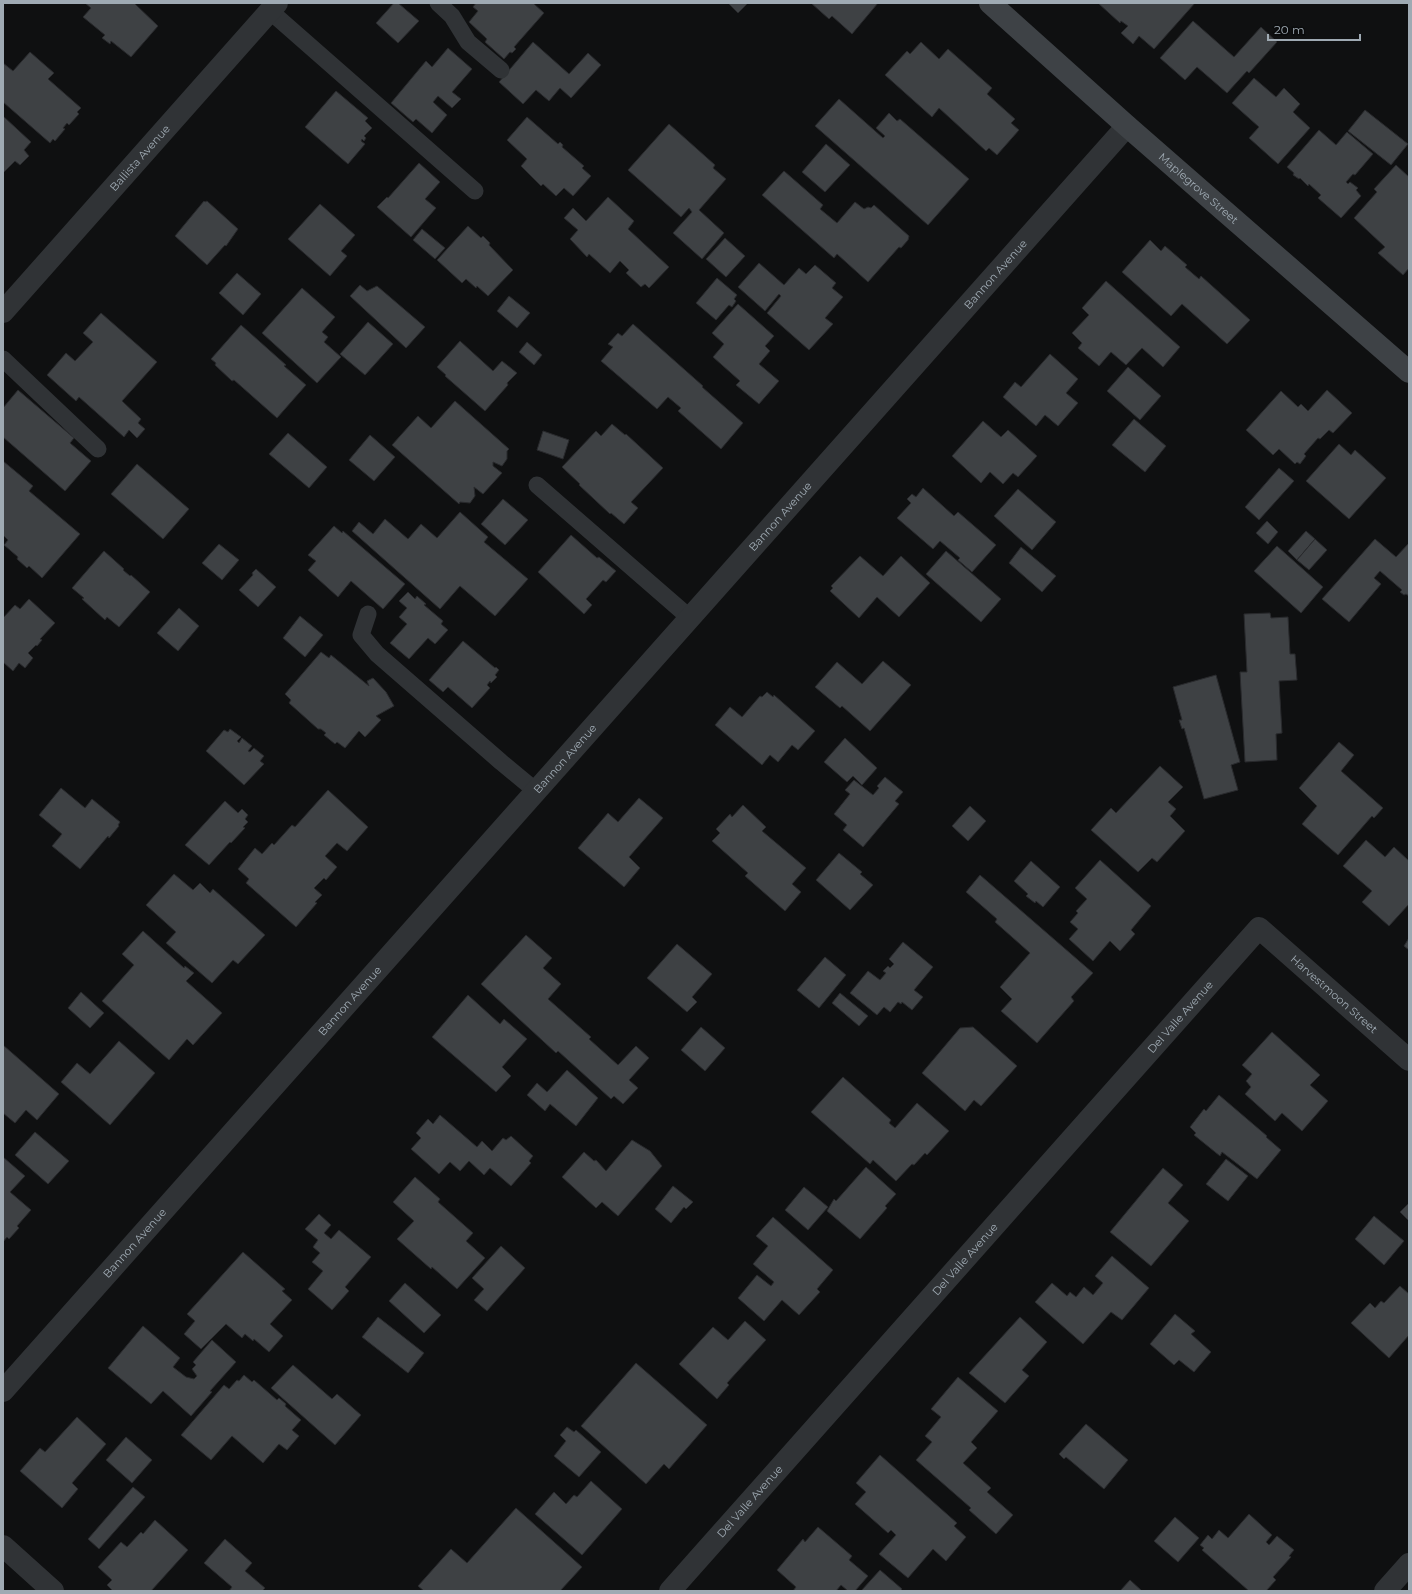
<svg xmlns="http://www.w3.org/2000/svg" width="1412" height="1594" font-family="Montserrat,sans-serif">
<rect width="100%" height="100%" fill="#0f1011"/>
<g fill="#3e4144" stroke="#292a2d">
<path d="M85,3H134L158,26L131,57L111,41L110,44L102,38L105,35L83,17L91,8Z"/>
<path d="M394,3H398L419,21L398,43L376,23Z"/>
<path d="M476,3H533L544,13L514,47L516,49L512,53L510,52L504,59L485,42L487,39L469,22L478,11L473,7Z"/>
<path d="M728,3H748L738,13Z"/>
<path d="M811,3H878L852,34L832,16L829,19Z"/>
<path d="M1098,3H1195L1154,49L1139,36L1133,44L1121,33L1128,26L1121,21L1120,23Z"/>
<path d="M1193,21L1234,57L1261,27L1277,42L1249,73L1247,71L1227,93L1197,67L1185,80L1160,58Z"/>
<path d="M533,42L569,74L588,53L601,65L571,98L560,88L549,101L536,90L523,104L499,82Z"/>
<path d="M921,42L939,59L948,49L992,88L987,94L1015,119L1011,123L1019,130L997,155L989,148L986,151L939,108L932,117L885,75L907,51L910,54Z"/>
<path d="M448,48L472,69L452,92L461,99L452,108L438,96L433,102L447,115L432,133L416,119L413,122L391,103L426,61L432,67Z"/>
<path d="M30,52L54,73L48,79L81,108L77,112L79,114L69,125L67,123L63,128L65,129L55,141L53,139L50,143L3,102V63L13,71Z"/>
<path d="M1254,78L1276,97L1284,88L1300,104L1293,112L1310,128L1278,164L1249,138L1259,127L1232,103Z"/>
<path d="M336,91L368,118L365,121L372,128L364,136L366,138L364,141L362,139L361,141L365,144L348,164L305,127Z"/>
<path d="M839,99L883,138L885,136L876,128L889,113L897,121L900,119L969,179L928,225L815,126Z"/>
<path d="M1365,110L1408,144L1391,165L1348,131Z"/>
<path d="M3,116L31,142L24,150L29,156L20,165L15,161L3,173Z"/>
<path d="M527,117L558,144L560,142L563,145L562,147L584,166L582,168L591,176L573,196L564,188L556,196L543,184L541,186L521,166L527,159L507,140Z"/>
<path d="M669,124L715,165L713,168L726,179L699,210L724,233L702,259L673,233L692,212L689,208L681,217L628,170Z"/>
<path d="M1319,130L1336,145L1347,132L1373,154L1355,175L1353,174L1346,182L1348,184L1350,182L1358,188L1356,190L1361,196L1341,218L1318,198L1321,195L1309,184L1308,186L1300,178L1299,179L1293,175L1294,173L1287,167Z"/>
<path d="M826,144L850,165L825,192L802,172Z"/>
<path d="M419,163L440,182L425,199L436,208L411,237L377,207L387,197L388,198Z"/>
<path d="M1396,165L1409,177V268L1403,275L1378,253L1385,247L1354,218L1377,192L1374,189Z"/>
<path d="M784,171L823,205L820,209L837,223L855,202L864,209L868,207L871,208L874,205L909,236L908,240L901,248L899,247L868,282L837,254L834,258L762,195Z"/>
<path d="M608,197L634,221L628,229L669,267L649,288L645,284L641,287L626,273L629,270L620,261L610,273L589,254L587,257L570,239L578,230L564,218L573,208L586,221Z"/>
<path d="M204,201L205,202L207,201L238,229L226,246L225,245L207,265L175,236Z"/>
<path d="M320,204L355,235L341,251L347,256L330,276L288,239Z"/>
<path d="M468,226L481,238L483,236L490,243L489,245L513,270L488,296L477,286L476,288L466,279L462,283L437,260Z"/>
<path d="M422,229L445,248L435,259L413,240Z"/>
<path d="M725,238L745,256L726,277L706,259Z"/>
<path d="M1150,240L1161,251L1165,246L1187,265L1185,267L1199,279L1201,276L1250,320L1227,344L1182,304L1171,316L1122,272Z"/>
<path d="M759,263L784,285L799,268L806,274L815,265L836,283L832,288L843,297L825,318L833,324L809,350L767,313L781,296L779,294L765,311L738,287Z"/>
<path d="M237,273L261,294L243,315L219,293Z"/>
<path d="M717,278L737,295L734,299L736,301L732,307L729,305L716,320L696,303Z"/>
<path d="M1106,281L1180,347L1163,367L1142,348L1126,365L1111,352L1099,366L1078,348L1082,343L1072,333L1089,315L1082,308Z"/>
<path d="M360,285L367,291L377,286L425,327L406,348L350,296Z"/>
<path d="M302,288L335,317L322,332L328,337L324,342L341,357L317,383L262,333Z"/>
<path d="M509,296L530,313L517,328L497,311Z"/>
<path d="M738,304L774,336L765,346L770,351L759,364L779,381L759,404L736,385L740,381L713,357L724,344L712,333Z"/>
<path d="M101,313L157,362L122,401L141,419L138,423L145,429L137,438L129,430L124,437L79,397L76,401L47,375L66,353L75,361L93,342L83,333Z"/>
<path d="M368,322L393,344L365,375L340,354Z"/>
<path d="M633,324L703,386L702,387L743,423L721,449L678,411L681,408L668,397L657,409L601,361L613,347L608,344L618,333L622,336Z"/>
<path d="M241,325L286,365L284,366L306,385L277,418L234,380L232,381L215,365L216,363L211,359Z"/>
<path d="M460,341L493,371L502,361L517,373L507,383L508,385L485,411L445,376L446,375L437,367Z"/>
<path d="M527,342L542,355L534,365L519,352Z"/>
<path d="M1050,354L1078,379L1066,393L1078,403L1058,426L1045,415L1036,426L1003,397L1015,382L1021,387Z"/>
<path d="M1128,367L1161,396L1140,420L1107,391Z"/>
<path d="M18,390L74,438L70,443L91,461L65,491L3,437V408Z"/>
<path d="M1327,390L1352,413L1333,433L1329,430L1320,439L1318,438L1304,454L1306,456L1300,464L1297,462L1295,464L1279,449L1273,455L1246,430L1281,391L1298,407L1301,404L1308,411Z"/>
<path d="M455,401L509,449L507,451V459L502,466L493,462V466L502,473L483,494L474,487L475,496L470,503L460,502L459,504L392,445L418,416L431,428Z"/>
<path d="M1134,419L1166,446L1145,472L1112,445Z"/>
<path d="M983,421L1001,437L1008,430L1037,456L1018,477L1013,473L1003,484L990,472L981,483L952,456Z"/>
<path d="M612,424L625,435L626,434L663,468L631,502L638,508L624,524L611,513L610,514L579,485L580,484L562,467L596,431L601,436Z"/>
<path d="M543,431L569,440L563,459L537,450Z"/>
<path d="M288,433L327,467L309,488L269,454Z"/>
<path d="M370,435L395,457L374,481L349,460Z"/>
<path d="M1339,444L1351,455L1355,450L1386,478L1349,519L1306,481Z"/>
<path d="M3,461L33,486L29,491L80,534L42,578L29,566L27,568L17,559L18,557L4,545L8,540L3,535Z"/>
<path d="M137,464L189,509L163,539L111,494Z"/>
<path d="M1279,468L1294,481L1259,520L1245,507Z"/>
<path d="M923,488L954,516L958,512L996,545L972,572L958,560L960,558L940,541L933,549L897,518L911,503L907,499L912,494L916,497Z"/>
<path d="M1018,489L1056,522L1032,550L994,516Z"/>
<path d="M503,499L528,520L505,545L481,524Z"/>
<path d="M460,512L488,537L484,542L528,579L495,616L460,586L440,609L352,531L359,522L373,534L385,519L408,539L421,524L437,538Z"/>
<path d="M1267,521L1278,532L1268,544L1256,533Z"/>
<path d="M334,526L342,533L343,531L405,584L383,609L351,581L338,597L308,570L316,561L308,555Z"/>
<path d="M1306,531L1315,539L1297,560L1288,551Z"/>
<path d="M571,535L597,558L599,557L616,571L606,582L603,580L586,599L592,605L584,614L538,572Z"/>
<path d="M1315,539L1327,550L1309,570L1297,560Z"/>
<path d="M1375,539L1396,557L1409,543V596L1406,594L1404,595L1400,592L1402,590L1380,571L1374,578L1381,584L1349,622L1322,599Z"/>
<path d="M219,544L239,560L222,580L202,563Z"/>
<path d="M1277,546L1323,587L1301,613L1254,571Z"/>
<path d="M1021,547L1056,576L1042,592L1009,563Z"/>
<path d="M104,551L124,569L123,570L130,576L131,575L150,592L119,627L107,617L105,620L82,599L84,598L72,588Z"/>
<path d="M946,551L1001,599L981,622L926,574Z"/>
<path d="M860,556L883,576L901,556L930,583L899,617L877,597L859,618L830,591L833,588L831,586Z"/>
<path d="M256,569L276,587L258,607L239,590L253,575L252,573Z"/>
<path d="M408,592L415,599L417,596L426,604L424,605L443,621L441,624L448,630L435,644L428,638L409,659L390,643L407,624L399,617L407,608L399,601Z"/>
<path d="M29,599L55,623L40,639L42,640L37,646L36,645L28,653L33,658L25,668L19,663L13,671L3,662V618L15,605L20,609Z"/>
<path d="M179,608L199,626L178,651L157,633Z"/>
<path d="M1270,613L1271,618L1288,617L1290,654H1295L1297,680L1279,681L1282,733L1276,734L1277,760L1245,762L1240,672H1247L1244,614Z"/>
<path d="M300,616L323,635L305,657L283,638Z"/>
<path d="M463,641L495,668L496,667L499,670L495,675L497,677L491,683L490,681L487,685L490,688L472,708L448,687L443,692L429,680Z"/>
<path d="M321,652L329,658L331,655L369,686L367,681L373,678L386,692L394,706L376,716L381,720L365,737L359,731L345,748L337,742L335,744L324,735L326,733L321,729H318L289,703L291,700L285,694Z"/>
<path d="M883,661L911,685L870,731L842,706L840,708L815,687L837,662L862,684Z"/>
<path d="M1216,675L1240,762L1231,765L1238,790L1204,799L1184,728L1182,729L1179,720H1182L1173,687Z"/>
<path d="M767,692L773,697L774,695L815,731L798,750L792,745L778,762L770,755L762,765L715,725L730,707L742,717L760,696L762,697Z"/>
<path d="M230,729L241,737L237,741L239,743L242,738L252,746L248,751L250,752L254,748L264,756L260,761L264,764L244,785L206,751L224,730L228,732Z"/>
<path d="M845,738L877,768L862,785L853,776L847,782L824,762Z"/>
<path d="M1339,742L1354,755L1341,771L1383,808L1374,818L1372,816L1338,855L1302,824L1317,806L1299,788Z"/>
<path d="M1160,766L1183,787L1168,802L1176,809L1170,816L1185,831L1157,862L1152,858L1138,872L1091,830L1111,808L1116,813Z"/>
<path d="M885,777L903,792L895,801L899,804L863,847L843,830L847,825L834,814L850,794L845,790L854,780L873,795L879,788L877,786Z"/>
<path d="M61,788L85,808L92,799L120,822L118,825L119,826L109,838L108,836L80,869L52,846L62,834L39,815Z"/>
<path d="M328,790L368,827L347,851L337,843L325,856L337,867L326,880L324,878L314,888L322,895L315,902L317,903L296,927L246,883L249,879L238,869L255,848L262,854L272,843L274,845L292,825L295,827Z"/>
<path d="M639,798L663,818L629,857L640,868L624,887L578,848L608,813L618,822Z"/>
<path d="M225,801L238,813L242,809L248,815L245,819L248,822L243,827L245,828L231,843L230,842L209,865L185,845Z"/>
<path d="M743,805L766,827L762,831L806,868L792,884L801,892L785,911L745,876L748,873L712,841L720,833L716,829L730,814L732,817Z"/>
<path d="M970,806L986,821L968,841L952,826Z"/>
<path d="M1366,840L1385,857L1394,847L1409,861V904L1389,926L1362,902L1372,891L1343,866Z"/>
<path d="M839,853L862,872L860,874L873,885L850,910L816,880Z"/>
<path d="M1100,860L1151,906L1131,930L1135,934L1120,951L1110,941L1093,961L1069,939L1078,929L1070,922L1078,913L1076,911L1087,899L1075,888Z"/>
<path d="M1031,861L1060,887L1043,907L1036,901L1035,903L1026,896L1028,894L1014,881Z"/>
<path d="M174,874L193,890L200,883L210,893L213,889L265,935L238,964L233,960L212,983L166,943L176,932L146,905Z"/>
<path d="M980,875L1093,973L1071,997L1074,1001L1037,1043L1001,1011L1012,999L1000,987L1030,953L995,922L997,919L966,892Z"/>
<path d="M143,931L184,968L185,966L194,973L186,981L222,1013L193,1045L187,1039L169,1060L102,1001L134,965L122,954Z"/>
<path d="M526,935L552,958L543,968L561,984L548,999L591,1037L589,1039L618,1065L636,1046L649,1058L629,1080L638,1088L623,1104L614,1096L611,1099L558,1051L556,1053L481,984Z"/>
<path d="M1409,938V950L1404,946Z"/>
<path d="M903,942L933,967L914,990L923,997L912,1010L902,1002L901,1004L898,1002L890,1012L884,1007L877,1015L850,993L868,971L880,980L886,973L883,971L888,966L890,968L894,964L889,959Z"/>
<path d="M677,944L712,974L692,997L697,1002L687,1012L647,978Z"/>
<path d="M825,957L846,975L819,1008L797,990Z"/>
<path d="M81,992L104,1013L90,1028L68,1008Z"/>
<path d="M840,993L868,1016L859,1026L832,1003Z"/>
<path d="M468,995L500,1024L504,1019L527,1039L502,1067L511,1076L496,1092L432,1037Z"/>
<path d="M701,1027L725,1048L705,1071L681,1050Z"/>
<path d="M973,1027L1017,1066L981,1106L974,1100L965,1111L922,1073L960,1028Z"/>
<path d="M1272,1032L1320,1075L1310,1085L1328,1101L1302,1131L1282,1113L1275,1121L1245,1094L1251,1087L1246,1081L1252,1074L1242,1065Z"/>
<path d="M119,1041L155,1073L110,1125L61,1082L77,1063L90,1074Z"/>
<path d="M3,1045L59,1094L37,1120L26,1110L15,1123L3,1113Z"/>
<path d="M567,1070L598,1098L576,1126L550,1104L545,1111L527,1095L537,1083L547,1092Z"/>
<path d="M843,1077L891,1120L889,1123L895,1128L917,1103L949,1131L927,1155L925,1153L914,1165L912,1164L896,1181L873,1160L870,1164L811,1112Z"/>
<path d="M1219,1095L1267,1136L1266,1137L1281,1150L1257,1179L1222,1152L1220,1156L1194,1135L1196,1133L1190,1127L1204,1109L1206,1111Z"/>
<path d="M440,1115L477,1147L482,1141L492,1151L503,1138L506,1140L511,1136L533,1156L529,1161L531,1163L511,1186L490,1168L484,1175L469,1161L460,1171L450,1162L439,1174L411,1149L421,1138L416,1133L428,1119L433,1124Z"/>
<path d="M35,1132L69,1161L48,1184L15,1155Z"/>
<path d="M632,1140L650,1151L662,1166L618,1216L602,1202L596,1208L562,1177L584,1152L594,1161L596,1160L606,1171Z"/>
<path d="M3,1157L25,1176L10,1192L31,1210L17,1226L19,1228L9,1239L7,1237L3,1242Z"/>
<path d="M1226,1159L1248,1176L1228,1201L1206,1184Z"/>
<path d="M866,1167L896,1194L885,1206L887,1208L860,1239L827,1211L834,1199L836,1201Z"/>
<path d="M1163,1168L1183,1185L1168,1203L1189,1221L1151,1266L1110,1232Z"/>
<path d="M415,1177L440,1199L438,1202L473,1233L466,1241L485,1258L457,1289L432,1267L431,1269L397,1239L414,1221L393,1202Z"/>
<path d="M673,1186L693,1202L686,1209L684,1207L671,1223L655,1209Z"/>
<path d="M804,1187L828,1207L808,1230L785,1210Z"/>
<path d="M1409,1203V1221L1400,1212Z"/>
<path d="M319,1214L331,1225L324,1233L331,1239L339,1230L371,1257L345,1287L349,1291L332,1310L308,1289L323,1271L312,1262L320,1253L313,1247L318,1240L305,1229Z"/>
<path d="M1374,1216L1404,1241L1384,1265L1355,1239Z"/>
<path d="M773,1217L833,1270L817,1289L820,1292L799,1315L782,1300L764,1321L738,1298L757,1275L771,1286L774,1282L753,1264L768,1246L756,1236Z"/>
<path d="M501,1246L525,1268L487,1311L474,1300L484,1289L472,1278Z"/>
<path d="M243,1252L285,1289L282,1291L292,1300L270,1324L283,1336L269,1352L254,1339L253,1341L245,1334L242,1338L226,1324L201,1349L184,1334L195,1321L187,1314Z"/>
<path d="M1112,1256L1149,1288L1122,1320L1111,1312L1083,1344L1035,1302L1052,1283L1067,1296L1070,1292L1076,1297L1084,1287L1093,1295L1103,1283L1095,1276Z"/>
<path d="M405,1283L441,1315L424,1333L389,1301Z"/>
<path d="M1400,1286L1409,1294V1335L1389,1358L1351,1323L1370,1303L1375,1308L1381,1301L1384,1303Z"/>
<path d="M1175,1314L1195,1331L1191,1334L1211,1352L1194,1372L1179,1360L1174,1365L1150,1344Z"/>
<path d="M378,1317L424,1353L408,1373L362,1337Z"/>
<path d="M1020,1317L1047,1342L1022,1370L1029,1376L1005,1403L969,1373Z"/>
<path d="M745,1321L766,1340L727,1383L729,1385L717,1399L679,1364L713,1327L728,1340Z"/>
<path d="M143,1326L180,1358L173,1367L186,1377L194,1379L197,1376L192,1369L196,1365L193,1362L212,1340L236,1362L210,1391L212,1392L191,1416L163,1391L151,1404L108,1368Z"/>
<path d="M636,1363L707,1425L669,1469L664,1464L646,1484L581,1426Z"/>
<path d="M293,1365L332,1399L337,1394L361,1415L335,1445L271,1388Z"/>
<path d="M244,1375L252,1382L254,1380L277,1400L279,1398L286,1404L285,1406L301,1420L292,1430L299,1436L287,1450L279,1444L263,1463L232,1436L211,1460L181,1435L224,1385L229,1389L237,1380L239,1381Z"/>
<path d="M958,1377L998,1411L971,1442L977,1448L963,1463L991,1488L987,1492L1013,1515L996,1534L969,1510L971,1508L916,1460L932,1442L925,1436L941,1417L931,1409Z"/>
<path d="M77,1417L106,1444L72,1483L78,1489L62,1508L20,1471L40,1448L45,1452Z"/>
<path d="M1086,1424L1128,1460L1104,1489L1066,1457L1064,1459L1059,1454Z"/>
<path d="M567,1427L574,1432L576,1430L601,1452L579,1477L554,1456L566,1441L560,1435Z"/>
<path d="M126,1437L152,1460L132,1483L106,1460Z"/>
<path d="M880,1455L957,1523L954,1526L966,1537L946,1561L933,1549L908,1578L879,1554L896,1535L891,1530L888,1533L855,1504L866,1492L856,1483Z"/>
<path d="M591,1481L622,1509L582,1555L535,1514L554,1492L566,1504L574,1495L577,1497Z"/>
<path d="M133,1487L145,1497L99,1549L88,1539Z"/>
<path d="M516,1508L582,1567L560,1591H424L418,1586L451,1549L467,1563Z"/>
<path d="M1249,1514L1272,1535L1266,1542L1269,1545L1277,1536L1294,1550L1289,1556L1291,1557L1273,1577L1276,1580L1266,1591H1249L1202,1550L1204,1548L1200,1545L1208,1535L1212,1539L1219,1530L1228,1538Z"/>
<path d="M1175,1517L1199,1538L1178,1562L1154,1541Z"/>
<path d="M155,1520L188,1550L151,1591H113L107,1585L112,1580L98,1567L121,1542L127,1547L141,1532L143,1534Z"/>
<path d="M818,1527L852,1556L849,1560L868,1576L855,1591H848L841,1585L836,1591H793L796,1587L777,1570L803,1539L805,1542Z"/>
<path d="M225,1539L252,1563L245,1571L265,1588L262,1591H229L232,1587L204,1563Z"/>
<path d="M880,1570L902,1589L901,1590L902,1591H861Z"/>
<path d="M1130,1580L1142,1591H1120Z"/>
</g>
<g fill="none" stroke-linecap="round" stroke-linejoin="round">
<g stroke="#303336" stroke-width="17">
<path d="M438,3L452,16L468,42L501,70"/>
<path d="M270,11L475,191"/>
<path d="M3,359L98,449"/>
<path d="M537,485L690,618"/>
<path d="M368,614L361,635L377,654L501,762L536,791"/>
</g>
<g stroke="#303336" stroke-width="22">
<path id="s1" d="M3,312L277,3"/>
<path id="s2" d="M3,1391L1127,126"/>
<path d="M3,1546L53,1591"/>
<path id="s3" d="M670,1591L1259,928L1409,1060"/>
<path d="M1385,1591L1409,1564"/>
</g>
<path stroke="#3e4246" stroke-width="22" id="s4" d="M990,3L1127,126L1409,372"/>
</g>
<g text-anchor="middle" stroke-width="3.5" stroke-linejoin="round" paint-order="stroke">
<g font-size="11" fill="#9faab3" stroke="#0a0b0c">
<text dy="4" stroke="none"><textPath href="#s1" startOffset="206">Ballista Avenue</textPath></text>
<text dy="4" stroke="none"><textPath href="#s4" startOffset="279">Maplegrove Street</textPath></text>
<text dy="4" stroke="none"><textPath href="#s2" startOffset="1494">Bannon Avenue</textPath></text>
<text dy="4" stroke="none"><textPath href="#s2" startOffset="1170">Bannon Avenue</textPath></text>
<text dy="4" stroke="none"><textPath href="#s2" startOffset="846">Bannon Avenue</textPath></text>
<text dy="4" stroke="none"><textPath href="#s3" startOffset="987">Harvestmoon Street</textPath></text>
<text dy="4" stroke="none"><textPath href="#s2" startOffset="522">Bannon Avenue</textPath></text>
<text dy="4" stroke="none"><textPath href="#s3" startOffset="768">Del Valle Avenue</textPath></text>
<text dy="4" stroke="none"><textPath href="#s2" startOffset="198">Bannon Avenue</textPath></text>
<text dy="4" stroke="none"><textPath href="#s3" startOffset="444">Del Valle Avenue</textPath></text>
<text dy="4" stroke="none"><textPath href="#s3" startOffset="120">Del Valle Avenue</textPath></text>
</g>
</g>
<rect width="1412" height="1594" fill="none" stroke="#9faab3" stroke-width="8"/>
<path d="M1268 34v6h92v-6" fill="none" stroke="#9faab3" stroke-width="2"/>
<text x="1274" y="34" font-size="12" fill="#9faab3" stroke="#0a0b0c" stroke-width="3" paint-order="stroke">20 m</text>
</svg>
